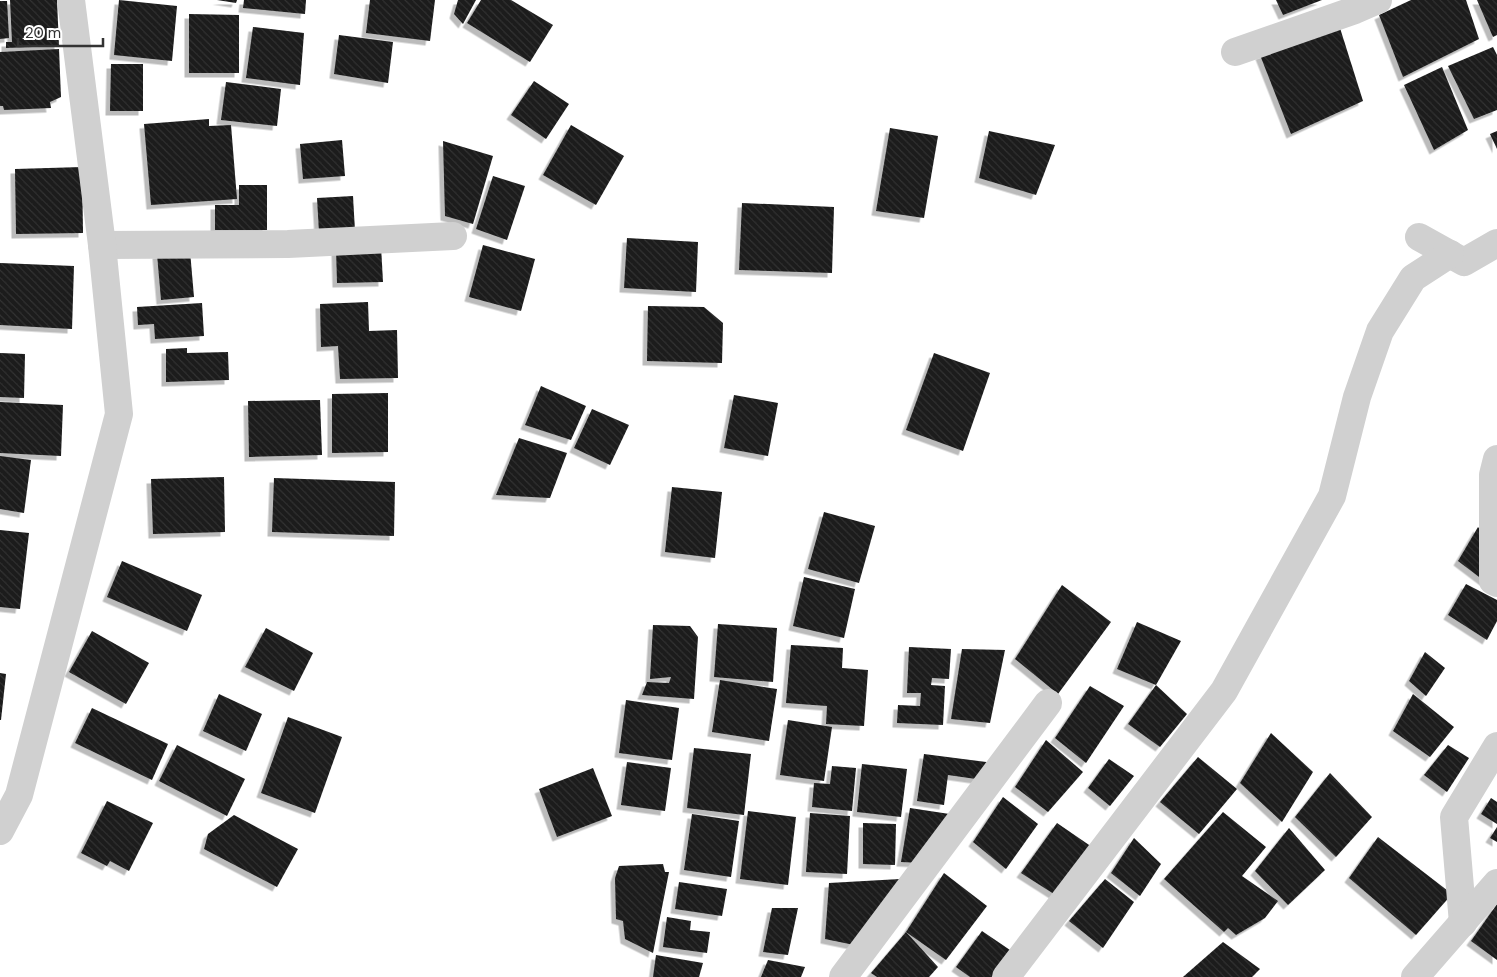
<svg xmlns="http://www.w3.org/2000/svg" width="1497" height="977" font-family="'DM Sans',sans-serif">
<defs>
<pattern id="building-back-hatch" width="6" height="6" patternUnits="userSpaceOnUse" patternTransform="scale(1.25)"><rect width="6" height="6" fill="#1a1a1a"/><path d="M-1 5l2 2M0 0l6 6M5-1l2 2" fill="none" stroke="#333"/></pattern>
<filter id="shadow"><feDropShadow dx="-4.5" dy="4.5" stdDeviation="0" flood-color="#0004"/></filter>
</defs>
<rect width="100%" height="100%" fill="#fff"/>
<g fill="url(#building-back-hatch)" filter="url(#shadow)">
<path d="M10,0H57L59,46L6,48V42H12Z"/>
<path d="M119,0L177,6L172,61L114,55Z"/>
<path d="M217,0H237L236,3Z"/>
<path d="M244,0H306L305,14L243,8Z"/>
<path d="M370,0H435L430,41L366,33Z"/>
<path d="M458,0H476L463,24L454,14Z"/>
<path d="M481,0H511L553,25L530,62L467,23Z"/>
<path d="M1276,0H1322L1283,15Z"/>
<path d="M1411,0H1466L1479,39L1403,77L1379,15Z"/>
<path d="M1477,0H1497V35L1493,37Z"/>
<path d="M0,1H7L9,38L0,39Z"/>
<path d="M189,14L239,15V73H189Z"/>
<path d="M253,27L304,33L300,85L246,78Z"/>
<path d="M1340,28L1363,101L1291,134L1260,55Z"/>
<path d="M339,35L393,42L388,83L334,74Z"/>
<path d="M1493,47L1497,55V110L1474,119L1448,66Z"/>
<path d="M59,49L61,97L50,102L51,108L4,110L3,106H0V52Z"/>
<path d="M111,64H143V111H110Z"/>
<path d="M1442,67L1468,130L1434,150L1404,85Z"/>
<path d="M534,81L569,104L546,139L511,115Z"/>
<path d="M226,82L281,89L277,126L221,120Z"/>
<path d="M209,119V126L231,125L237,199L151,205L144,124Z"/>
<path d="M571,125L624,156L596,205L543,175Z"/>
<path d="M890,128L938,136L924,218L876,211Z"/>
<path d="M989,131L1055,145L1036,195L979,178Z"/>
<path d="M1497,131V149L1490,134Z"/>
<path d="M342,140L345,176L303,179L300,144Z"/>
<path d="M443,141L493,156L473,224L445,216Z"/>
<path d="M82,167L83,233L16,234L15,169Z"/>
<path d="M493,176L525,186L507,240L476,229Z"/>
<path d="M239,185H267V230H215V205H239Z"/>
<path d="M353,196L355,231L319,232L317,198Z"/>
<path d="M742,203L834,207L832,273L739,270Z"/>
<path d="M627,238L698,242L696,292L624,288Z"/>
<path d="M483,245L535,259L521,311L469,297Z"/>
<path d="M381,246L383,282L337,283L336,248Z"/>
<path d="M190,251L194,297L161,300L157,254Z"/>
<path d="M0,263L74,266L72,329L0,325Z"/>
<path d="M368,302L369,331L397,330L398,378L340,379L338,346L321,347L320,304Z"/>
<path d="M202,303L204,336L155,339L154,324L138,325L137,307Z"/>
<path d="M648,306L704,307L723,323L722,363L647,361Z"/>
<path d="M187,348V353L228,352L229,380L166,382V349Z"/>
<path d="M0,353L25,354L24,398L0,397Z"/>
<path d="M934,353L990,373L963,451L906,430Z"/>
<path d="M541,386L586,406L571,440L525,425Z"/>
<path d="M388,393V452L332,453V394Z"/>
<path d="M734,395L778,403L768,456L724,448Z"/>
<path d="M320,400L322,455L249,457L248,401Z"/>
<path d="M0,402L63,405L61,456L0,453Z"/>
<path d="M592,409L629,425L610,465L574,448Z"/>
<path d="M519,438L567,453L550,498L496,495Z"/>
<path d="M0,456L31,460L24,513L0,509Z"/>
<path d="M224,477L225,532L153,534L151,479Z"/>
<path d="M274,478L395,482L394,536L272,532Z"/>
<path d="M672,487L722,492L715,558L665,552Z"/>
<path d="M824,512L875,526L859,583L808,569Z"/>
<path d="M1478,527L1487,538V583L1458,561Z"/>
<path d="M0,530L29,533L20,609L0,607Z"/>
<path d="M122,561L202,595L187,631L107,597Z"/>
<path d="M804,577L855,589L844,638L793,626Z"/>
<path d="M1466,584L1497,600V621L1487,640L1448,615Z"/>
<path d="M1062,585L1111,622L1058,694L1015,659Z"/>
<path d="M1137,622L1181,641L1156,685L1117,669Z"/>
<path d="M718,624L777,628L773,682L714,677Z"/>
<path d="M653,625L690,626L698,637L694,699L642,695L647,682L669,683L671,677L650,679Z"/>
<path d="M266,628L313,653L294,691L245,667Z"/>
<path d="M92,631L149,663L126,704L69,672Z"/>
<path d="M791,645L843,648L842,668L868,670L864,726L826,724L827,706L786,703Z"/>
<path d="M909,647L951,649L949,679L932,678L931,685L945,686L943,725L897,723L898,705L920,706L921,693H907Z"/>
<path d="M962,649L1005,650L990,723L951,719Z"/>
<path d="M1425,652L1445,668L1426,696L1409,681Z"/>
<path d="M0,673L6,674L1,720H0Z"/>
<path d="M720,680L777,689L769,741L712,732Z"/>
<path d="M1156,685L1187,714L1160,747L1128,724Z"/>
<path d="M1090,686L1124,706L1086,763L1055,738Z"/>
<path d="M219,694L262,714L246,751L203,731Z"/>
<path d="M1413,694L1454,727L1430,757L1393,731Z"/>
<path d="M626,700L679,708L672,760L619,753Z"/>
<path d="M92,708L168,744L152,780L75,743Z"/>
<path d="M288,717L342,737L315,813L261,793Z"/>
<path d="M788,720L832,727L824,781L780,775Z"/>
<path d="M1271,733L1313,772L1282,822L1240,783Z"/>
<path d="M1046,740L1083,772L1048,812L1015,787Z"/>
<path d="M177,745L245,779L227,816L159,781Z"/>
<path d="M1448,745L1469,758L1447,792L1424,775Z"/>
<path d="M694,748L751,754L744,815L687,808Z"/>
<path d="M924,754L994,763L983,780L948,775L944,805L917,801Z"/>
<path d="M1198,757L1237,789L1199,834L1160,802Z"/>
<path d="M1109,759L1134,776L1110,806L1088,788Z"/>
<path d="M627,762L671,768L665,811L621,805Z"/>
<path d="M862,764L907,769L901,817L857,812Z"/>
<path d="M832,766L856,768L852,811L812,807L814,783L830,784Z"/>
<path d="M593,768L612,816L557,837L539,789Z"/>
<path d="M1330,773L1372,817L1336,857L1295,817Z"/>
<path d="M1003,797L1038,824L1006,869L973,842Z"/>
<path d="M1491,798L1497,802V824L1481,814Z"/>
<path d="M107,801L153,823L129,871L110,861L107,866L81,853Z"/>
<path d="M910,808L956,815L922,863L901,862Z"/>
<path d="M748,811L796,817L788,885L740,879Z"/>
<path d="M1223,812L1266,847L1242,876L1278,901L1265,918L1236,935L1228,928L1224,932L1164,879Z"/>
<path d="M810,813L850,816L847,874L806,872Z"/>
<path d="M692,814L739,821L731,877L684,870Z"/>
<path d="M234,815L298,849L277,887L204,849L208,834Z"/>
<path d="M863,823L896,824L895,865L863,864Z"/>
<path d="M1057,823L1092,847L1057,896L1021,873Z"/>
<path d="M1497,827V842L1490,838Z"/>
<path d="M1289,828L1325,870L1288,905L1255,871Z"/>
<path d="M1378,837L1452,894L1416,935L1349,878Z"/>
<path d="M1134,838L1161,864L1140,896L1111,873Z"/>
<path d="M663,864L665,872H669L653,953L625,939L623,921L616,919L615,878L619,866Z"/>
<path d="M944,873L987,906L946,960L906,932Z"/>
<path d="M900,879L859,946L825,939L829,883Z"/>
<path d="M1105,879L1134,902L1103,948L1069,921Z"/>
<path d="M679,882L727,889L722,916L675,909Z"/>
<path d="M1497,904V960L1471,941Z"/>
<path d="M772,908H798L788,955L763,952Z"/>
<path d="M667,917L691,921L690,930L710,932L707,953L663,947Z"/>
<path d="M982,931L1010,950L992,977H970L956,967Z"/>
<path d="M906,932L938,967L929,977H877L871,973Z"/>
<path d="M1223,942L1260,969L1252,977H1183Z"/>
<path d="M656,955L703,963L699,977H653Z"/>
<path d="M768,960L805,967L801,977H761Z"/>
</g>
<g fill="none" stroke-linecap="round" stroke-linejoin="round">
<g stroke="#d0d0d0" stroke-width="28">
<path d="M1235,52L1355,10L1378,0"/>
<path d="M1419,237L1464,262L1497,243"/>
<path d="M102,245L288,244L453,236"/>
<path d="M1497,459L1493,475V581L1497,583"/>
<path d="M0,831L19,795L119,414L102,245L71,0"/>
<path d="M1463,923L1454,817L1497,746"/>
<path d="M843,977L1048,703"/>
<path d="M1006,977L1224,691L1332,496L1357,397L1380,331L1413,278L1450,254"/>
<path d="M1415,977L1497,883"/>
</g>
</g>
<path d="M18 38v8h85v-8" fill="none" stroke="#333333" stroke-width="2.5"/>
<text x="25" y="38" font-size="15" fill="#333333" stroke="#ffffff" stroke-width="4" paint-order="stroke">20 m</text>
</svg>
